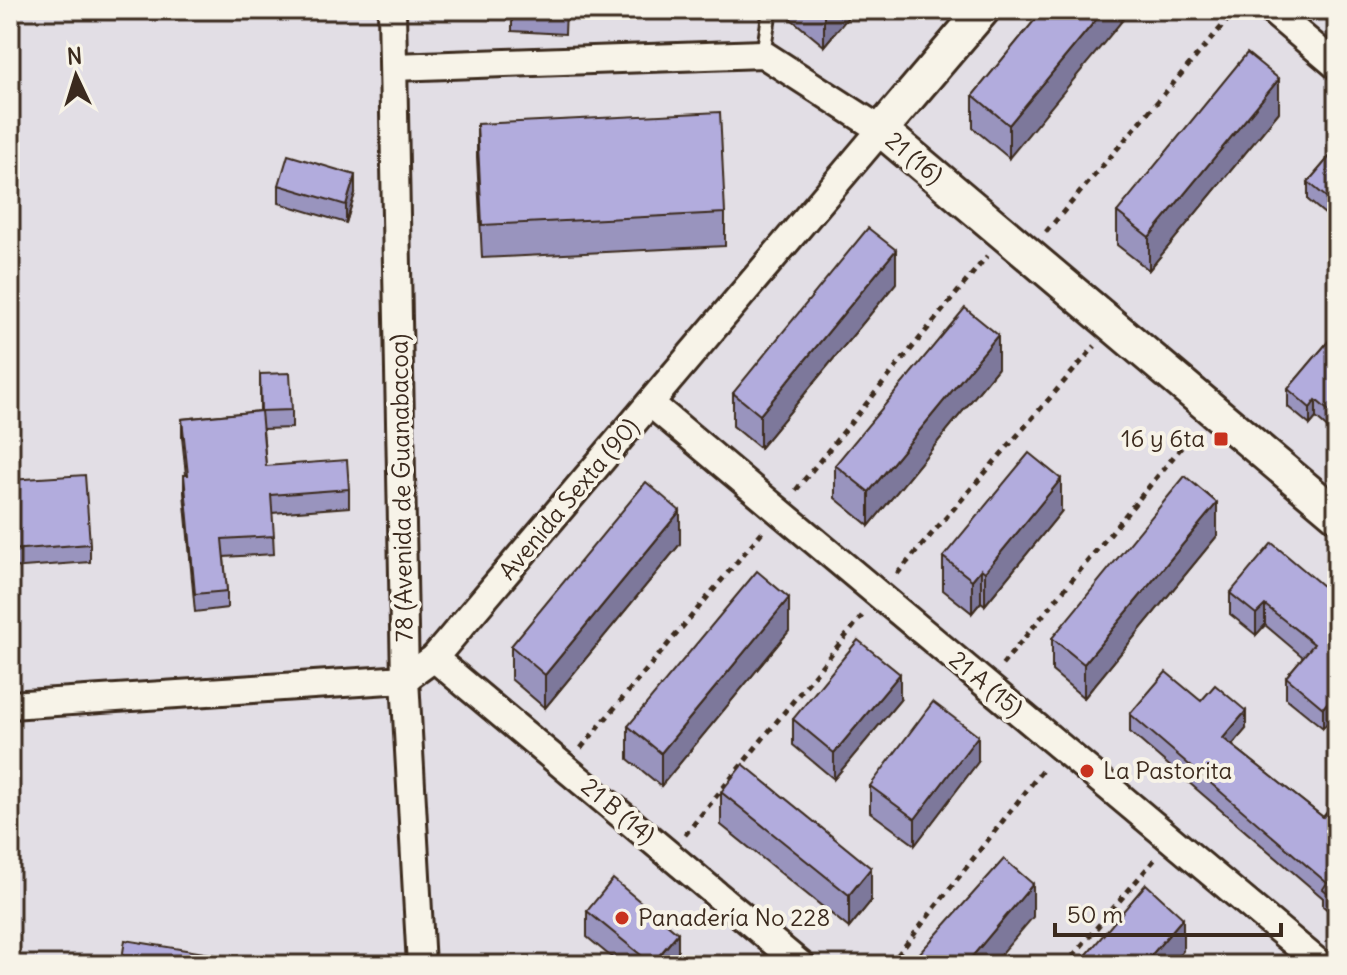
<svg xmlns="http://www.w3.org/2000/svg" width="1347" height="975" font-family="Delius,sans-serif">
<rect width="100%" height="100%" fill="#e2dee5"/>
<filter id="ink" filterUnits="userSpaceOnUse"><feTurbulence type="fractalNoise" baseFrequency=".0125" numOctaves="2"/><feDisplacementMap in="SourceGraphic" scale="16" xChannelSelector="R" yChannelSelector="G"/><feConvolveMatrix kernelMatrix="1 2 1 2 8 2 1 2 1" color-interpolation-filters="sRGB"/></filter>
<g filter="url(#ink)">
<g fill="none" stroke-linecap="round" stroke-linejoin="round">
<g stroke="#3b2a1e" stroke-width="18">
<path id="service" d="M763,54L770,10"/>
</g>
<g stroke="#3b2a1e" stroke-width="32">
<g id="minor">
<path d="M392,10L405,679L421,965"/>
<path d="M1271,10L1337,66"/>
<path d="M650,403L1321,965"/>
<path d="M434,658L801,965"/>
<path d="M10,705L405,679L434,658L881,130L763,54L394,67"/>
</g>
</g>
<g stroke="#3b2a1e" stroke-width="38">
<path id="tertiary" d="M983,10L881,130L1337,515"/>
</g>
<g stroke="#3b2a1e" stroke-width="5" stroke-dasharray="6 6" stroke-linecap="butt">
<path d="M1046,232L1236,10"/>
<path d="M796,490L987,256"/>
<path d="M897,574L1095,346"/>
<path d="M1002,665L1194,432"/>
<path d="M581,748L762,532"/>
<path d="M685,835L862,616"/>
<path d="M890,965L1045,767"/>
<path d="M1065,965L1155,859"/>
</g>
<use href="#service" stroke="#f7f3e8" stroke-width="12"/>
<use href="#minor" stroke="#f7f3e8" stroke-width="26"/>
<use href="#tertiary" stroke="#f7f3e8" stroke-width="32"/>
</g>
<g fill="#9994be" stroke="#3b2a1e" stroke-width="2">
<path d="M512,10H566L565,34L512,31Z"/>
<path d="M790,10H854L824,46L790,18Z"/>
<path d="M1043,10L1009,158L973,128V95Z"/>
<path d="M1279,112L1149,270L1117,245V212Z"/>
<path d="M477,124L725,213V246L482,258L477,157Z"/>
<path d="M1337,148V224L1308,200V182Z"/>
<path d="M279,185L355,193L346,223L279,203Z"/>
<path d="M896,283L760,448L733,426V393Z"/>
<path d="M1337,331V436L1316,418L1310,425L1288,407V389Z"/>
<path d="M998,368L869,526L835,498V465Z"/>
<path d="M260,374L292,410V428L263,429L266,466L349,489V507L272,513L274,554L224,557L227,591V608L195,612L184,493V475H186L182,437V419L260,411Z"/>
<path d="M10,480L90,544V562L10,568Z"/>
<path d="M1061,512L985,605L981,602L972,613L943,590V557Z"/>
<path d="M1217,536L1084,698L1052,671V638Z"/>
<path d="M680,544L545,708L511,679V646Z"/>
<path d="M1230,593L1337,598V722L1332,718L1323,728L1286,698V677L1303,657L1265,625L1256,635L1230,614Z"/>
<path d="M789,631L661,786L628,759V726Z"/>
<path d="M900,700L834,779L793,745V719Z"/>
<path d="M1201,701L1246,729L1232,745L1323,817L1337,809V918L1323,906V898L1130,732V714Z"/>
<path d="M978,762L915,845L870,812V786Z"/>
<path d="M721,792L871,901L849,928L721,825Z"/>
<path d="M587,911L678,959L673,965H621L587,937Z"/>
</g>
<g fill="#7d789b" stroke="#3b2a1e" stroke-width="2">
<path d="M827,10H854L824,46V13Z"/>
<path d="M1104,10H1131L1009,158V125Z"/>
<path d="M1279,79V112L1149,270V237Z"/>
<path d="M355,175V193L346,223V205Z"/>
<path d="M896,250V283L760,448V415Z"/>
<path d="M998,335V368L869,526V492Z"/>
<path d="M1316,400V418L1310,425V408Z"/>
<path d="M1061,479V512L985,605V572Z"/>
<path d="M1217,503V536L1084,698V664Z"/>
<path d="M680,511V544L545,708V675Z"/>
<path d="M981,569V602L972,613V580Z"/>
<path d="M789,598V631L661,786V753Z"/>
<path d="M1265,605V625L1256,635V614Z"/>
<path d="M900,674V700L834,779V753Z"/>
<path d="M1332,697V718L1323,728V708Z"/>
<path d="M1246,711V729L1223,756V738Z"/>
<path d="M978,736V762L915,845V819Z"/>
<path d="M871,868V901L849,928V895Z"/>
<path d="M1033,884V917L992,965H965Z"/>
<path d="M1183,918V951L1171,965H1143Z"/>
<path d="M678,933V959L673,965H652Z"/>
</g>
<g fill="#b2acdd" stroke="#3b2a1e" stroke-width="2">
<path d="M512,10H565V16L512,14Z"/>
<path d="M1043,10H1104L1009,125L973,95Z"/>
<path d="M1247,53L1279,79L1149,237L1117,212Z"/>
<path d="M720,112L725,213L482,225L477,124Z"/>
<path d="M1337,148V206L1308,182Z"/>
<path d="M288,155L355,175L346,205L279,185Z"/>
<path d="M868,228L896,250L760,415L733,393Z"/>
<path d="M965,308L998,335L869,492L835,465Z"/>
<path d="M1337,331V418L1316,400L1310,408L1288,389Z"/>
<path d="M290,373L292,410L261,411L260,374Z"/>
<path d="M261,411L266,466L347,460L349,489L271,495L274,536L222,539L227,591L195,594L184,475H188L182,419Z"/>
<path d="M1029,453L1061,479L985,572L981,569L972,580L943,557Z"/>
<path d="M85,475L90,544L10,550V480Z"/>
<path d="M1185,476L1217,503L1084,664L1052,638Z"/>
<path d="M646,482L680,511L545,675L511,646Z"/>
<path d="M1272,543L1337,598V701L1332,697L1323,708L1286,677L1314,644L1265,605L1256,614L1230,593Z"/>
<path d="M757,571L789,598L661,753L628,726Z"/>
<path d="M858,640L900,674L834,753L793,719Z"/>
<path d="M1166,672L1201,701L1215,685L1246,711L1223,738L1323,817L1333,805L1337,809V900L1323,889L1327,883L1130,714Z"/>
<path d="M933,702L978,736L915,819L870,786Z"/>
<path d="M743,764L871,868L849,895L721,792Z"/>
<path d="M1004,859L1033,884L965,965H909Z"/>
<path d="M613,879L678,933L652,964L587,911Z"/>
<path d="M1146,884L1183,918L1143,965H1078Z"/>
<path d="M125,940L277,965H121Z"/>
</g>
</g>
<g fill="#c8321e" stroke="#f7f3e8" stroke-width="3">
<rect x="1213" y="431" width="16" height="16" rx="4"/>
<circle cx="1087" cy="771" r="8"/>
<circle cx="622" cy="918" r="8"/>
</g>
<g text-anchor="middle" stroke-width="8" stroke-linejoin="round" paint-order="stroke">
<g font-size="24" fill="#3b2a1e" stroke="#f7f3e8">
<text transform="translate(914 158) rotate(40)" y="8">21 (16)</text>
<text transform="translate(402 488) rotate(-91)" y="8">78 (Avenida de Guanabacoa)</text>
<text transform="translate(569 499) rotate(-50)" y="8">Avenida Sexta (90)</text>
<text transform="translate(986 684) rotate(40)" y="8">21 A (15)</text>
<text transform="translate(618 811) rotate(40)" y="8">21 B (14)</text>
</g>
<g font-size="24" fill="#3b2a1e" stroke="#f7f3e8" text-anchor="start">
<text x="1205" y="447" text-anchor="end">16 y 6ta</text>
<text x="1103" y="779">La Pastorita</text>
<text x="638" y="926">Panadería No 228</text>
</g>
</g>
<rect width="1347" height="975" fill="none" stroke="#f7f3e8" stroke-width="40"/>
<rect x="20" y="20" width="1307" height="935" fill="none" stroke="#3b2a1e" stroke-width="3" filter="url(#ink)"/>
<g transform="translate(76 76) rotate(356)" stroke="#f7f3e8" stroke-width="6" paint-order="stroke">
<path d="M0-6L14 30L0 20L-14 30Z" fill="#3b2a1e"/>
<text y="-12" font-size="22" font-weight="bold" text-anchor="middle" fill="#3b2a1e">N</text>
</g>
<path d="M1055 923v12h226v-12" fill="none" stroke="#3b2a1e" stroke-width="4"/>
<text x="1067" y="923" font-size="24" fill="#3b2a1e" stroke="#f7f3e8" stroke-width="6" paint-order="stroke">50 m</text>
</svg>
